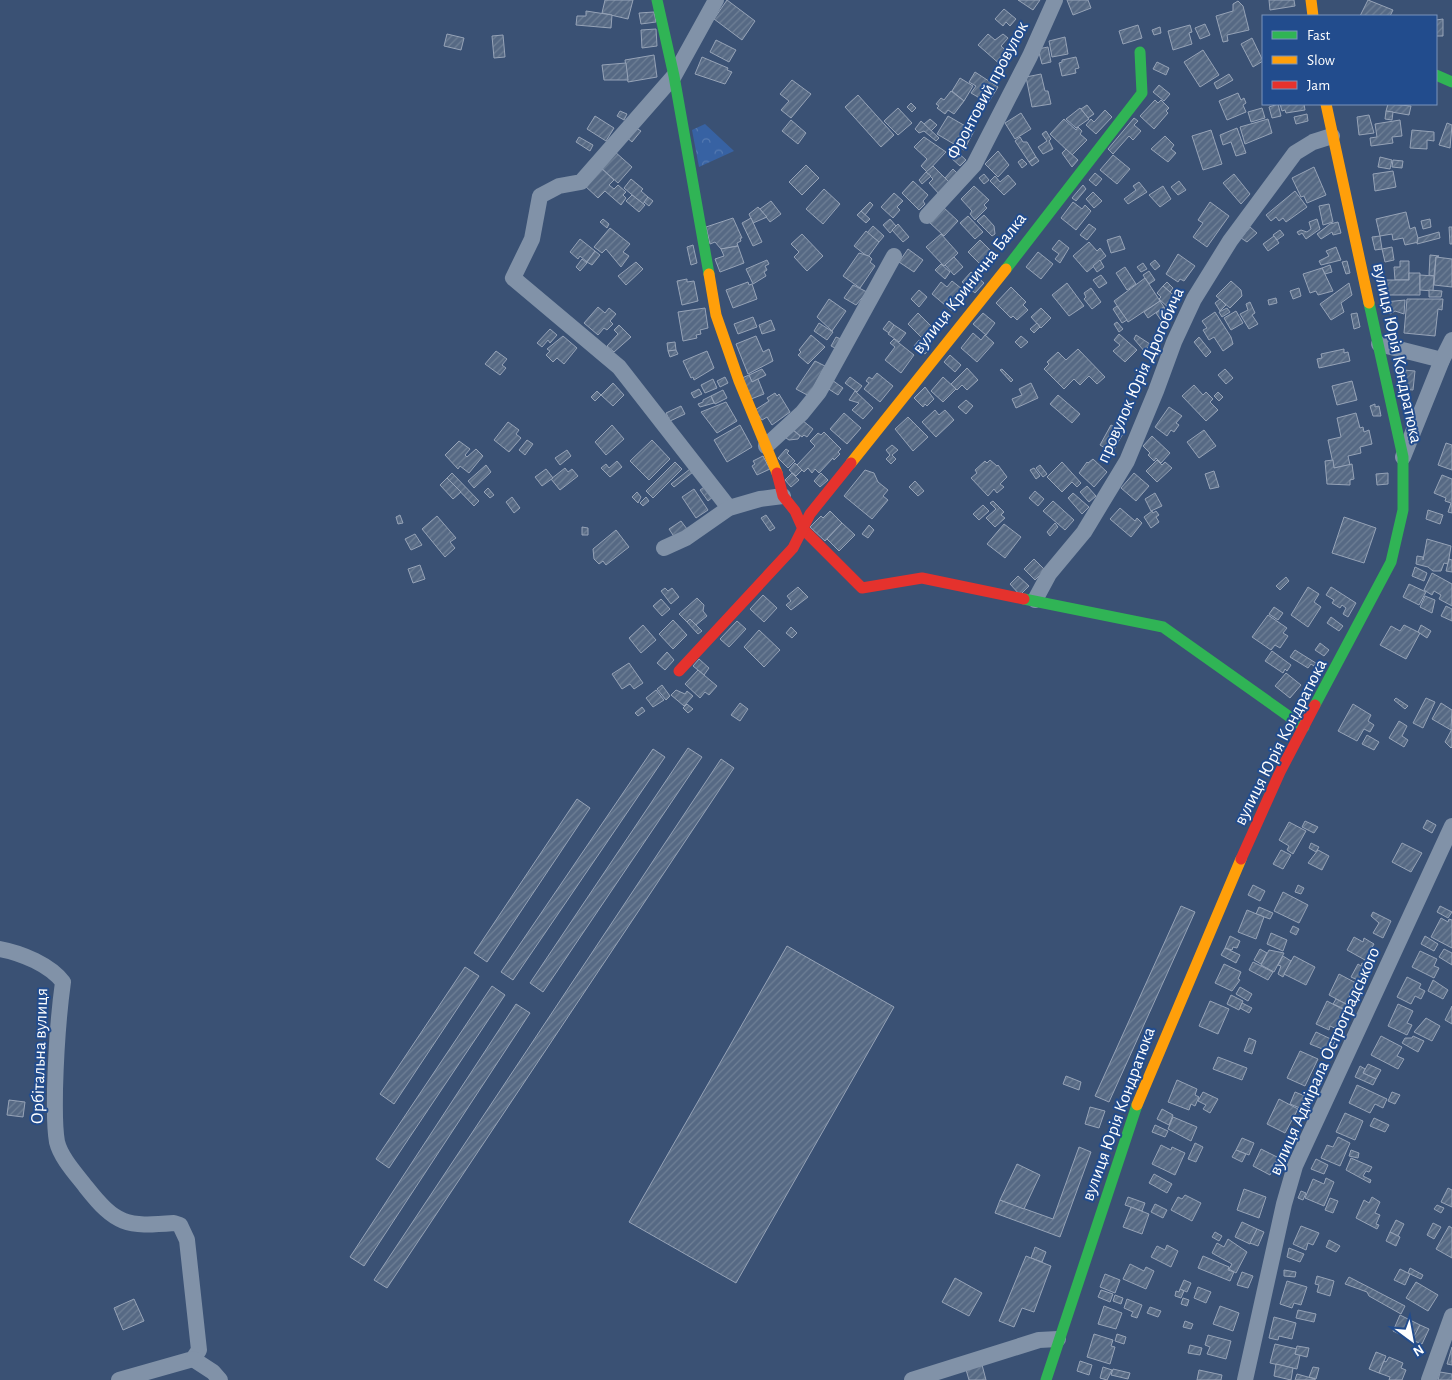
<svg xmlns="http://www.w3.org/2000/svg" width="1452" height="1380" font-family="'Alegreya Sans',sans-serif">
<defs>
<pattern id="park-crowns" width="20" height="18" patternUnits="userSpaceOnUse" patternTransform="scale(1.25)"><rect width="20" height="18" fill="#3762a3"/><path d="M2 6a3 3 0 1 1 6 0M12 15a3 3 0 1 1 6 0" fill="none" stroke="#557ab1"/></pattern>
<pattern id="building-hatch" width="6" height="6" patternUnits="userSpaceOnUse" patternTransform="scale(1.25)"><rect width="6" height="6" fill="#566984"/><path d="M-1 1l2-2M0 6l6-6M5 7l2-2" fill="none" stroke="#6f8096"/></pattern>
</defs>
<rect width="100%" height="100%" fill="#3a5174"/>
<path fill="url(#park-crowns)" d="M705,124L734,151L699,167L692,130Z"/>
<g fill="url(#building-hatch)" stroke="#96a3b7">
<path d="M605,0H633L628,19L602,13Z"/>
<path d="M727,0L755,21L742,40L714,19Z"/>
<path d="M1018,0H1040L1033,10Z"/>
<path d="M1067,0H1088L1091,8L1073,15Z"/>
<path d="M1269,0H1294L1295,6L1270,10Z"/>
<path d="M1368,0L1393,10L1390,16H1360Z"/>
<path d="M1238,1L1243,6L1249,30L1227,35L1228,41L1223,42L1216,16L1233,11V4Z"/>
<path d="M1004,9L1016,19L1010,26L1006,22L1003,26L995,19Z"/>
<path d="M586,11L612,15L611,28L576,25L577,16H586Z"/>
<path d="M654,12L656,22L641,24L639,13Z"/>
<path d="M1443,19V36H1436V20Z"/>
<path d="M1205,24L1210,35L1200,39L1195,28Z"/>
<path d="M1138,25L1142,38L1123,44L1119,31Z"/>
<path d="M1190,25L1192,32L1189,33L1192,44L1173,50L1168,31Z"/>
<path d="M1160,27L1161,33L1154,35L1152,30Z"/>
<path d="M656,29L657,46L642,48L641,30Z"/>
<path d="M447,34L464,38L461,50L444,46Z"/>
<path d="M988,34L995,40L1003,34L1008,38L1001,46L1011,55L1002,66L978,45Z"/>
<path d="M503,35L505,57L494,58L492,36Z"/>
<path d="M1065,37L1068,54L1052,57L1049,41Z"/>
<path d="M1252,38L1263,61L1253,67L1241,44Z"/>
<path d="M716,40L736,50L729,62L710,52Z"/>
<path d="M1048,47L1051,62L1042,64L1038,49Z"/>
<path d="M1203,50L1219,75L1200,87L1184,62Z"/>
<path d="M654,55L657,77L628,82L625,60Z"/>
<path d="M702,57L728,68L727,70L732,72L725,84L695,74Z"/>
<path d="M1076,57L1079,68L1075,69L1076,73L1062,76L1059,63L1062,62V60Z"/>
<path d="M1157,62L1169,68L1166,75L1153,69Z"/>
<path d="M626,63L628,80H604L602,65Z"/>
<path d="M975,72L998,87L988,103L971,93L976,86L969,82Z"/>
<path d="M1041,74L1045,91H1048L1051,104L1032,107L1026,77Z"/>
<path d="M1229,74L1233,80L1217,89L1214,83Z"/>
<path d="M960,78L973,86L964,101L952,91Z"/>
<path d="M792,80L811,94L791,118L781,110L789,101L780,94Z"/>
<path d="M1159,85L1170,94L1164,101L1153,92Z"/>
<path d="M951,91L964,101L954,114L948,110L945,114L937,108L939,106L936,104L941,98L944,100Z"/>
<path d="M1238,93L1241,100L1244,98L1246,103L1243,105L1246,112L1227,120L1219,101Z"/>
<path d="M858,95L894,135L881,147L845,107Z"/>
<path d="M1155,100L1158,103L1161,100L1169,108L1166,111L1168,113L1154,129L1140,116Z"/>
<path d="M911,103L916,108L912,112L907,107Z"/>
<path d="M1278,104L1281,116L1272,118L1269,107Z"/>
<path d="M1280,104H1304L1305,110L1286,113L1285,110L1282,111Z"/>
<path d="M1388,104L1411,106L1409,115L1386,111Z"/>
<path d="M1087,105L1094,114L1088,118L1081,109Z"/>
<path d="M898,108L912,123L898,135L884,121Z"/>
<path d="M1080,108L1089,119L1076,128L1066,119Z"/>
<path d="M1262,108L1265,118L1251,122L1248,112Z"/>
<path d="M1105,110L1112,117L1096,134L1086,125L1091,119L1094,122Z"/>
<path d="M620,111L627,114L624,120L617,116Z"/>
<path d="M1386,111L1393,112L1392,120L1385,119Z"/>
<path d="M1021,113L1031,129L1015,139L1005,123Z"/>
<path d="M1307,114L1308,121L1296,124L1294,117Z"/>
<path d="M1369,115L1374,133L1359,135L1357,117Z"/>
<path d="M595,116L614,128L606,141L587,129Z"/>
<path d="M948,116L974,131L964,150L937,134Z"/>
<path d="M1134,118L1138,121L1134,125L1141,131L1133,140L1129,136L1113,154L1108,149Z"/>
<path d="M930,119L937,125L931,131L924,124Z"/>
<path d="M1064,119L1076,130L1078,127L1082,131L1080,134L1087,140L1072,155L1050,134Z"/>
<path d="M1268,119L1272,133L1245,144L1240,127Z"/>
<path d="M791,120L806,133L798,144L782,131Z"/>
<path d="M1400,120L1402,136L1392,137L1393,143L1371,146L1370,138L1377,137L1375,124Z"/>
<path d="M921,121L939,138L936,141L924,131L919,133L915,129Z"/>
<path d="M1447,123L1452,125L1450,148L1439,145Z"/>
<path d="M633,126L641,131L632,142L625,136Z"/>
<path d="M1237,128L1246,153L1236,156L1231,142L1223,145L1220,135Z"/>
<path d="M1211,130L1222,164L1203,170L1192,136Z"/>
<path d="M1412,130L1434,132V141L1427,140V149L1410,148Z"/>
<path d="M1046,131L1051,139L1049,141L1053,149L1043,154L1038,147L1047,141L1042,134Z"/>
<path d="M1165,136L1174,145L1171,149L1176,153L1168,162L1151,149Z"/>
<path d="M579,137L593,145L590,151L576,142Z"/>
<path d="M924,137L946,152L927,172L921,166L927,159L914,147Z"/>
<path d="M1020,137L1023,142H1027L1036,157L1029,162L1015,141Z"/>
<path d="M1066,149L1078,160L1072,167L1062,153Z"/>
<path d="M614,151L632,167L618,183L600,167Z"/>
<path d="M956,151L966,160L960,166L950,157Z"/>
<path d="M998,151L1009,165L998,177L985,164Z"/>
<path d="M1113,155L1130,169L1117,184L1100,170Z"/>
<path d="M1036,157L1039,161L1032,166L1029,162Z"/>
<path d="M1380,157L1392,160L1390,169L1378,167Z"/>
<path d="M1022,159L1027,164L1022,168L1018,162Z"/>
<path d="M1393,160L1403,161L1402,168L1392,167Z"/>
<path d="M806,165L819,178L802,195L789,182Z"/>
<path d="M933,166L951,184L940,195L929,183L933,179L926,172Z"/>
<path d="M600,167L614,180L609,185L614,189L618,185L626,192L623,195L626,198L621,205L605,191L598,198L584,185Z"/>
<path d="M1314,167L1326,195L1307,203L1304,196L1301,197L1292,178Z"/>
<path d="M953,169L958,174L950,183L945,178Z"/>
<path d="M1393,171L1396,187L1375,191L1373,174Z"/>
<path d="M926,172L931,176L922,184L919,180Z"/>
<path d="M1095,173L1102,179L1096,186L1089,180Z"/>
<path d="M984,174L989,180L984,184L979,178Z"/>
<path d="M1234,174L1250,194L1241,204L1223,183Z"/>
<path d="M1008,175L1016,184L1004,195L990,181L995,176L1000,182Z"/>
<path d="M631,179L643,189L641,191L648,197L643,204L624,188Z"/>
<path d="M913,181L928,195L923,201L925,204L919,210L902,193Z"/>
<path d="M1179,181L1186,190L1178,195L1171,187Z"/>
<path d="M1139,182L1147,192L1128,204L1124,199L1136,190L1133,186Z"/>
<path d="M1083,185L1086,189L1076,201L1072,198Z"/>
<path d="M974,186L989,200L984,205L987,208L975,220L970,214L972,211L961,199Z"/>
<path d="M1163,186L1171,199L1160,207L1149,195Z"/>
<path d="M824,189L840,204L823,224L806,209Z"/>
<path d="M1295,191L1307,207L1286,222L1283,218L1279,221L1276,217L1271,221L1266,215Z"/>
<path d="M1093,192L1102,201L1094,208L1086,199Z"/>
<path d="M894,193L903,201L897,207L900,210L893,218L881,207Z"/>
<path d="M632,195L645,205L639,212L626,201Z"/>
<path d="M648,197L653,201L649,206L644,202Z"/>
<path d="M771,201L781,214L770,222L760,209Z"/>
<path d="M870,202L873,205L865,215L861,211Z"/>
<path d="M1073,202L1082,209L1085,205L1091,211L1076,230L1061,218Z"/>
<path d="M1210,202L1229,216L1207,247L1193,237L1203,223L1198,220Z"/>
<path d="M1329,204L1333,222L1323,225L1319,206Z"/>
<path d="M758,207L767,217L753,223L749,214Z"/>
<path d="M943,207L958,221L944,236L929,222Z"/>
<path d="M861,211L870,219L866,223L857,215Z"/>
<path d="M1406,212L1410,229L1415,227L1419,242L1405,245L1403,238L1393,240L1392,234L1380,236L1376,219Z"/>
<path d="M984,215L994,226L995,234L992,236L977,221Z"/>
<path d="M968,216L983,232L975,239L960,223Z"/>
<path d="M733,218L742,238H740L741,241L737,243L738,246L721,249L715,242L710,244L706,227Z"/>
<path d="M751,218L762,242L753,246L742,223Z"/>
<path d="M603,219L609,224L607,228L600,222Z"/>
<path d="M890,219L896,226L890,233L883,225Z"/>
<path d="M1317,219L1320,229L1306,239L1302,233L1299,235L1297,232L1301,230L1307,232L1311,229L1309,222Z"/>
<path d="M1430,219L1431,227L1423,229L1421,221Z"/>
<path d="M1338,222L1341,233L1333,235L1332,232L1321,239L1317,234L1330,224Z"/>
<path d="M898,224L909,237L903,242L892,230Z"/>
<path d="M1089,224L1096,229L1087,240L1080,235Z"/>
<path d="M873,226L884,236L879,242L867,233Z"/>
<path d="M1250,227L1257,233L1247,242L1241,238Z"/>
<path d="M1449,227H1452V244H1450Z"/>
<path d="M610,228L630,244L623,252L629,256L621,267L606,249L602,253L594,247Z"/>
<path d="M1280,230L1284,235L1277,240L1273,235Z"/>
<path d="M866,231L879,242L868,257L854,246Z"/>
<path d="M1439,232L1440,238L1417,244L1418,238Z"/>
<path d="M802,234L823,256L807,271L794,257L799,252L791,244Z"/>
<path d="M941,234L958,253L944,266L926,247Z"/>
<path d="M1120,236L1125,249L1111,253L1107,240Z"/>
<path d="M1274,236L1279,243L1268,251L1263,244Z"/>
<path d="M1380,236L1382,249L1375,250L1372,237Z"/>
<path d="M580,239L595,251L587,262L580,256L578,259L570,252Z"/>
<path d="M980,240L996,256L984,268L968,252Z"/>
<path d="M1059,240L1069,248L1060,263L1055,259L1059,254L1052,249Z"/>
<path d="M1089,242L1097,251L1100,248L1106,256L1087,272L1073,256Z"/>
<path d="M693,245L697,263L691,265L687,247Z"/>
<path d="M738,246L744,263L720,272L715,259L724,256L721,249Z"/>
<path d="M1336,247L1341,260L1321,265L1319,261L1329,256L1326,251Z"/>
<path d="M1392,247L1394,260L1385,262L1382,249Z"/>
<path d="M908,249L923,260L914,272L899,262Z"/>
<path d="M595,251L600,255L592,265L587,262Z"/>
<path d="M1038,252L1053,264L1041,279L1026,267Z"/>
<path d="M859,253L869,256L872,259L870,262L875,266L860,288L843,276Z"/>
<path d="M1178,254L1195,266L1184,281L1180,279L1178,282L1166,274Z"/>
<path d="M1430,255L1439,256L1436,257L1434,276L1429,275Z"/>
<path d="M954,257L963,267L954,275L945,265Z"/>
<path d="M1436,257L1452,259V287L1434,285Z"/>
<path d="M582,259L587,263L580,271L576,267Z"/>
<path d="M767,260L769,264L765,266L767,270L764,272L766,276L753,284L746,269Z"/>
<path d="M1100,260L1104,267L1097,272L1093,266Z"/>
<path d="M1155,260L1160,266L1155,270L1150,264Z"/>
<path d="M1347,261L1350,273L1346,274L1342,262Z"/>
<path d="M1400,261H1409V280H1395L1394,267H1400Z"/>
<path d="M636,262L643,269L626,285L618,276Z"/>
<path d="M1143,263L1147,269L1141,272L1137,267Z"/>
<path d="M941,264L950,272L945,279L935,270Z"/>
<path d="M1330,265L1332,272L1325,274L1322,268Z"/>
<path d="M1125,267L1136,284L1127,290L1116,273Z"/>
<path d="M1322,268L1333,291L1318,295L1316,291L1310,293L1303,274Z"/>
<path d="M1149,271L1155,280L1149,284L1143,275Z"/>
<path d="M971,272L984,283L975,293L962,282Z"/>
<path d="M1409,273H1420V295H1384L1383,280H1409Z"/>
<path d="M1101,275L1107,283L1099,288L1093,280Z"/>
<path d="M1420,275L1434,276L1433,291L1420,290Z"/>
<path d="M1145,278L1160,301L1128,322L1114,301Z"/>
<path d="M687,279V282L694,281L698,301L682,305L677,281Z"/>
<path d="M952,281L967,293L952,311L932,294L941,282L947,287Z"/>
<path d="M1231,281L1241,290L1242,296L1230,308L1216,296Z"/>
<path d="M748,282L749,285L752,284L757,299L733,308L726,290Z"/>
<path d="M1167,282L1173,288L1170,292L1163,286Z"/>
<path d="M1067,283L1084,306L1069,316L1052,295Z"/>
<path d="M1349,283L1352,295L1341,303L1344,312L1331,320L1320,304Z"/>
<path d="M853,285L867,292L856,305L844,298Z"/>
<path d="M1163,286L1178,299L1171,310L1159,299L1161,297L1157,293Z"/>
<path d="M1011,287L1026,302L1023,305L1028,310L1017,320L1013,316L1011,318L996,303Z"/>
<path d="M1091,288L1101,302L1092,309L1084,299L1086,297L1084,293Z"/>
<path d="M1299,288L1301,296L1293,299L1290,291Z"/>
<path d="M919,290L927,297L919,307L911,299Z"/>
<path d="M1429,290L1442,291L1441,297H1429Z"/>
<path d="M1276,298L1277,303L1269,305L1268,300Z"/>
<path d="M829,299L846,311L832,331L817,317Z"/>
<path d="M1220,299L1226,305L1220,311L1215,303Z"/>
<path d="M1407,299H1443L1442,310L1438,309L1435,336L1404,333Z"/>
<path d="M1405,300L1404,314L1395,311L1390,314L1385,306V302Z"/>
<path d="M1160,301L1164,307L1148,318L1144,312Z"/>
<path d="M1250,302L1255,313L1252,315L1258,324L1249,329L1240,314L1248,310L1246,304Z"/>
<path d="M1117,306L1127,320L1122,323L1113,309Z"/>
<path d="M598,307L605,313L609,308L616,314L610,321L613,324L607,330L604,328L598,335L584,323Z"/>
<path d="M1164,307L1169,315L1163,323L1156,313Z"/>
<path d="M705,308L708,328L700,330L701,334L696,335L697,338L683,341L678,312Z"/>
<path d="M1041,308L1051,318L1041,328L1031,317Z"/>
<path d="M1227,308L1230,312L1222,317L1219,312Z"/>
<path d="M1236,311L1243,323L1231,330L1224,318Z"/>
<path d="M1215,312L1231,337L1233,344L1223,351L1214,337L1209,340L1203,330L1207,328L1202,321Z"/>
<path d="M918,313L935,330L925,341L908,324Z"/>
<path d="M983,313L995,323L986,335L973,324Z"/>
<path d="M1357,313L1360,327L1354,329L1351,314Z"/>
<path d="M753,317L757,327L738,334L734,324Z"/>
<path d="M771,320L775,330L762,334L759,325Z"/>
<path d="M889,321L894,325L889,333L883,329Z"/>
<path d="M1117,322L1123,329L1119,332L1114,324Z"/>
<path d="M819,323L833,332L827,340L814,331Z"/>
<path d="M1037,323L1040,327L1034,333L1030,329Z"/>
<path d="M619,325L631,337L614,352L607,346L618,334L614,330Z"/>
<path d="M894,325L906,333L899,342L888,334Z"/>
<path d="M550,329L557,335L550,343L548,340L542,347L537,343Z"/>
<path d="M973,333L981,340L985,335L994,343L977,362L961,348Z"/>
<path d="M1119,334L1137,350L1125,362L1113,351L1120,345L1114,340Z"/>
<path d="M811,335L825,347L808,364L798,355L801,352L799,350Z"/>
<path d="M1136,335L1150,344L1145,352L1134,339Z"/>
<path d="M563,336L577,348L564,364L557,358L553,362L546,355L550,351L547,349Z"/>
<path d="M756,336L763,352L769,349L773,361L748,374L736,344Z"/>
<path d="M1021,336L1028,342L1021,348L1015,342Z"/>
<path d="M836,337L841,339L837,349L831,346Z"/>
<path d="M1199,337L1211,352L1206,357L1194,342Z"/>
<path d="M894,339L914,355L901,373L885,360L895,347L890,343Z"/>
<path d="M919,340L930,348L925,354L914,346Z"/>
<path d="M675,342L676,350L668,351L667,343Z"/>
<path d="M1078,349L1105,377L1097,384L1089,376L1080,385L1074,379L1064,389L1044,369L1049,364L1047,362L1058,352L1066,360Z"/>
<path d="M1344,349V353L1348,352L1350,361L1319,368L1317,359L1322,358L1321,354Z"/>
<path d="M676,350L678,354L670,357L668,351Z"/>
<path d="M496,351L507,359L502,365L506,368L500,375L485,364Z"/>
<path d="M707,351L714,368L694,380L693,377L691,378L683,361Z"/>
<path d="M950,355L961,365L955,372L944,362Z"/>
<path d="M815,361L825,366L809,396L796,389Z"/>
<path d="M967,368L978,380L967,390L962,385L957,390L951,384Z"/>
<path d="M762,369L766,375L752,382L749,375Z"/>
<path d="M1002,369L1013,380L1011,382L1000,370Z"/>
<path d="M1225,369L1233,378L1226,384L1218,375Z"/>
<path d="M1403,370L1415,371L1413,390L1401,389Z"/>
<path d="M877,373L893,386L880,402L864,389L869,383L866,381L869,377L872,379Z"/>
<path d="M749,375L752,382L758,379L764,394L751,399L742,378Z"/>
<path d="M725,377L728,383L720,387L717,381Z"/>
<path d="M850,377L862,386L857,392L845,383Z"/>
<path d="M943,377L956,389L943,402L931,391Z"/>
<path d="M713,379L717,388L705,393L701,385Z"/>
<path d="M832,380L843,388L838,395L827,388Z"/>
<path d="M1352,381L1357,400L1337,405L1332,386Z"/>
<path d="M613,383L624,395L613,406L601,395Z"/>
<path d="M1031,383L1038,398L1016,408L1012,399L1022,395L1019,389Z"/>
<path d="M1194,385L1203,395L1206,392L1213,399L1210,402L1218,410L1206,421L1182,396Z"/>
<path d="M925,387L934,399L927,406L925,404L923,407L914,398Z"/>
<path d="M699,389L702,394L694,398L691,393Z"/>
<path d="M723,390L727,398L715,404L711,396Z"/>
<path d="M597,391L601,395L595,401L591,397Z"/>
<path d="M855,391L873,408L863,419L852,410L859,403L849,400Z"/>
<path d="M1218,392L1223,397L1219,401L1214,396Z"/>
<path d="M775,393L777,396L779,394L790,412L772,425L767,417L762,420L755,410L769,401L767,398Z"/>
<path d="M1058,395L1080,414L1072,423L1050,404Z"/>
<path d="M711,396L714,403L700,407L698,404L703,402V400Z"/>
<path d="M966,400L973,406L966,414L958,407Z"/>
<path d="M726,402L737,421L717,433L701,412Z"/>
<path d="M1375,404V407L1379,406L1381,416H1373L1370,406Z"/>
<path d="M681,406L685,414L670,421L666,413Z"/>
<path d="M1169,407L1182,416L1176,423L1179,425L1174,432L1171,430L1167,436L1155,427Z"/>
<path d="M935,410L939,415L945,410L954,420L936,437L922,422Z"/>
<path d="M844,413L861,428L847,444L830,429Z"/>
<path d="M1356,413L1360,428L1363,427L1364,432L1369,430L1372,444L1360,447L1361,453L1348,456L1350,465L1334,468L1328,440L1341,437L1337,418Z"/>
<path d="M908,417L928,437L913,451L895,429Z"/>
<path d="M802,420L813,429L807,437L804,435L802,437L793,430Z"/>
<path d="M508,422L519,430L516,434L521,438L509,452L494,440Z"/>
<path d="M612,425L624,439L606,455L595,442Z"/>
<path d="M740,425L752,447L727,462L714,440Z"/>
<path d="M1111,425L1124,432L1114,449L1111,447L1110,451L1100,445Z"/>
<path d="M793,430L800,436L798,439L789,440L786,438Z"/>
<path d="M1204,430L1216,446L1199,458L1187,442Z"/>
<path d="M824,432L841,449L838,452L840,454L834,460L833,458L819,473L815,469L812,473L808,468L804,472L797,465L815,446L810,441L818,433L821,435Z"/>
<path d="M1152,436L1170,453L1161,463L1156,458L1154,461L1148,455L1150,453L1143,446Z"/>
<path d="M527,440L533,444L525,455L519,450Z"/>
<path d="M652,440L670,459L649,480L630,461Z"/>
<path d="M459,441L470,449L465,455L467,457L476,449L483,456L469,473L460,466L458,469L445,455Z"/>
<path d="M1446,443L1452,445V470L1438,465Z"/>
<path d="M892,445L898,450L892,455L896,459L891,464L886,459L890,455L886,450Z"/>
<path d="M786,449L789,451L787,453L795,461L788,468L778,458Z"/>
<path d="M567,450L571,456L560,465L555,458Z"/>
<path d="M763,456L770,469L757,475L752,466L755,464L753,461Z"/>
<path d="M1093,459L1107,472L1094,487L1079,473L1087,462L1088,463Z"/>
<path d="M990,460L997,466L998,465L1007,477L1000,484L1004,487L997,493L994,489L988,496L971,478L977,473L975,470L985,461L987,463Z"/>
<path d="M1157,460L1162,465L1165,462L1172,468L1157,482L1146,471Z"/>
<path d="M1333,460L1334,468L1352,464L1354,479L1350,480V485L1327,484L1325,461Z"/>
<path d="M617,461L622,467L610,477L601,468L606,464L609,468Z"/>
<path d="M675,462L682,469L653,498L646,491Z"/>
<path d="M1062,462L1081,483L1077,487L1072,482L1062,492L1047,477Z"/>
<path d="M795,463L802,470L796,476L789,470Z"/>
<path d="M486,465L491,472L474,488L468,481Z"/>
<path d="M1040,465L1047,474L1043,477L1036,468Z"/>
<path d="M565,468L568,472L572,469L578,476L560,490L551,479Z"/>
<path d="M1034,468L1040,476L1036,479L1030,470Z"/>
<path d="M546,469L553,478L542,486L535,477Z"/>
<path d="M690,469L693,472L674,487L671,484Z"/>
<path d="M865,470L874,473L878,482L888,490L883,496L888,500L872,519L844,496Z"/>
<path d="M1214,471L1219,487L1210,489L1205,474Z"/>
<path d="M452,473L479,501L474,506L447,478Z"/>
<path d="M792,473L799,480L791,487L785,480Z"/>
<path d="M821,473L828,480L820,487L814,481Z"/>
<path d="M1134,473L1149,486L1136,501L1121,488Z"/>
<path d="M1388,473V484L1377,485L1376,474Z"/>
<path d="M1442,475L1452,479V513L1448,512L1451,503L1445,501L1446,498L1434,493Z"/>
<path d="M447,478L461,492L453,499L440,485Z"/>
<path d="M915,481L924,491L918,496L909,487Z"/>
<path d="M707,485L714,496L708,501L700,490Z"/>
<path d="M1087,486L1096,496L1089,502L1080,492Z"/>
<path d="M488,488L494,495L490,498L484,492Z"/>
<path d="M694,489L708,510L696,518L682,497Z"/>
<path d="M1035,491L1044,499L1038,506L1029,498Z"/>
<path d="M637,492L641,497L638,503L632,497Z"/>
<path d="M1073,493L1089,507L1082,514L1068,498Z"/>
<path d="M1155,493L1162,506L1151,511L1145,499Z"/>
<path d="M512,497L520,508L514,513L506,502Z"/>
<path d="M646,497L649,501L643,506L640,503Z"/>
<path d="M993,501L1004,512L1001,515L1005,518L995,527L986,518L996,509L990,503Z"/>
<path d="M1053,501L1074,520L1065,530L1043,511Z"/>
<path d="M983,505L989,511L979,520L973,514Z"/>
<path d="M1120,508L1135,521L1137,518L1142,523L1131,537L1110,519Z"/>
<path d="M1428,510L1443,515L1440,524L1426,519Z"/>
<path d="M830,511L842,523L825,541L810,527L821,516L823,518Z"/>
<path d="M1152,511L1153,513L1156,511L1159,515L1156,517L1159,522L1151,528L1144,517Z"/>
<path d="M400,515L403,523L398,524L396,517Z"/>
<path d="M766,515L775,528L770,531L761,518Z"/>
<path d="M437,516L456,538L450,542L455,548L445,557L422,529Z"/>
<path d="M1344,517L1376,528L1364,563L1332,553Z"/>
<path d="M681,521L687,529L675,538L669,529Z"/>
<path d="M842,523L855,535L839,551L827,539Z"/>
<path d="M1055,523L1058,527L1050,536L1047,532Z"/>
<path d="M1004,524L1021,537L1005,558L987,544Z"/>
<path d="M869,525L874,530L868,538L862,534Z"/>
<path d="M582,527L588,528V535H582Z"/>
<path d="M616,530L629,547L606,565L603,561L599,564L594,559L593,549Z"/>
<path d="M415,534L422,545L411,550L405,539Z"/>
<path d="M1427,539L1451,546L1448,564L1444,563L1441,571H1433L1428,567L1416,564L1417,556L1423,557V560Z"/>
<path d="M1034,559L1045,570L1035,580L1024,569Z"/>
<path d="M1449,559L1452,560V572L1446,571Z"/>
<path d="M420,565L425,579L413,583L408,569Z"/>
<path d="M1415,567L1427,573L1424,581L1412,576Z"/>
<path d="M1432,573L1452,584V606L1439,599L1441,595L1434,591L1432,595L1424,590Z"/>
<path d="M1018,576L1029,586L1020,595L1010,584Z"/>
<path d="M1286,577L1289,581L1280,590L1276,586Z"/>
<path d="M1409,584L1426,592L1419,605L1403,597Z"/>
<path d="M798,587L808,597L791,610L786,605L791,601L787,596Z"/>
<path d="M1308,587L1319,594L1314,602L1321,607L1308,627L1291,615Z"/>
<path d="M1331,587L1356,603L1348,617L1343,614L1346,608L1342,605L1340,608L1332,603L1334,600L1326,595Z"/>
<path d="M665,588L668,591L672,588L679,597L671,604L661,591Z"/>
<path d="M763,595L777,608L764,622L750,609Z"/>
<path d="M1425,596L1435,600L1432,613L1420,607Z"/>
<path d="M697,598L704,605L703,611L707,616L696,625L690,619L687,622L679,614Z"/>
<path d="M661,599L670,609L662,616L653,606Z"/>
<path d="M1446,606L1452,609V621L1441,616Z"/>
<path d="M1274,607L1283,613L1278,620L1269,614Z"/>
<path d="M1268,615L1287,628L1283,633L1288,636L1280,648L1275,645L1271,650L1252,637Z"/>
<path d="M1331,617L1343,626L1339,631L1327,623Z"/>
<path d="M690,619L702,631L698,634L687,622Z"/>
<path d="M673,620L687,635L673,649L659,634Z"/>
<path d="M737,621L746,629L729,647L720,639Z"/>
<path d="M643,625L656,640L641,653L629,638Z"/>
<path d="M1404,625L1420,633L1406,659L1380,645L1391,626L1400,631Z"/>
<path d="M1421,625L1431,631L1427,638L1418,632Z"/>
<path d="M791,627L797,633L792,638L786,633Z"/>
<path d="M759,630L780,650L764,667L744,647Z"/>
<path d="M1320,643L1329,650L1324,656L1315,650Z"/>
<path d="M1295,650L1319,665L1317,668L1311,664L1308,668L1290,657Z"/>
<path d="M1272,651L1291,665L1287,671L1285,669L1283,673L1265,661Z"/>
<path d="M667,652L674,660L665,670L657,663Z"/>
<path d="M699,659L709,668L704,675L693,666Z"/>
<path d="M629,663L643,683L634,689L630,684L622,689L612,674Z"/>
<path d="M698,670L717,686L709,695L705,692L700,698L685,684Z"/>
<path d="M1286,673L1301,685L1290,698L1275,686Z"/>
<path d="M662,685L670,696L666,700L657,689Z"/>
<path d="M656,690L664,700L653,707L646,698Z"/>
<path d="M676,690L685,694L687,691L693,696L684,706L671,695Z"/>
<path d="M1396,698L1408,706L1405,709L1394,700Z"/>
<path d="M1426,698L1435,702L1423,728L1413,723Z"/>
<path d="M740,703L748,709L740,721L731,715Z"/>
<path d="M1441,703L1452,710L1451,730L1432,719Z"/>
<path d="M687,704L693,709L688,713L683,708Z"/>
<path d="M1353,704L1371,715L1368,721L1374,725L1370,732L1364,729L1357,741L1338,731Z"/>
<path d="M642,707L645,711L638,716L635,713Z"/>
<path d="M1399,721L1407,726L1402,736L1408,740L1404,747L1389,738Z"/>
<path d="M1452,729V747L1451,748L1445,742Z"/>
<path d="M1367,735L1379,742L1374,750L1362,744Z"/>
<path d="M688,748L702,757L543,992L530,983Z"/>
<path d="M653,749L665,757L513,980L501,972Z"/>
<path d="M721,759L734,768L387,1288L374,1280Z"/>
<path d="M577,799L590,808L487,962L474,953Z"/>
<path d="M1427,820L1436,825L1432,833L1423,828Z"/>
<path d="M1305,821L1318,827L1314,833L1302,827Z"/>
<path d="M1289,822L1306,831L1293,854L1287,850L1289,846L1279,840Z"/>
<path d="M1311,843L1319,847L1316,852L1309,848Z"/>
<path d="M1402,843L1422,853L1411,872L1392,862Z"/>
<path d="M1281,850L1291,855L1283,869L1273,864Z"/>
<path d="M1318,850L1329,856L1322,870L1308,863Z"/>
<path d="M1253,885L1265,891L1260,901L1248,895Z"/>
<path d="M1298,885L1304,888L1301,894L1295,892Z"/>
<path d="M1283,892L1308,905L1299,923L1274,911Z"/>
<path d="M1181,906L1195,912L1109,1102L1095,1096Z"/>
<path d="M1440,906L1452,912L1448,918L1437,912Z"/>
<path d="M1259,907L1273,913L1270,919L1256,914Z"/>
<path d="M1247,910L1264,917L1256,939L1238,932Z"/>
<path d="M1373,912L1391,921L1383,938L1373,933L1379,923L1371,916Z"/>
<path d="M1441,918L1448,922L1449,919L1452,920V948L1431,937Z"/>
<path d="M1293,926L1299,929L1296,935L1290,932Z"/>
<path d="M1271,933L1287,940L1283,951L1267,944Z"/>
<path d="M1230,936L1240,941L1237,948L1233,947L1232,950L1225,948Z"/>
<path d="M1425,936L1438,944L1434,951L1421,944Z"/>
<path d="M1354,937L1363,942L1364,938L1374,944L1365,960L1347,950Z"/>
<path d="M787,946L894,1007L736,1283L629,1222Z"/>
<path d="M1225,948L1240,955L1236,963L1221,955Z"/>
<path d="M1260,949L1267,953L1261,964L1254,960Z"/>
<path d="M1444,949L1452,953V965L1439,957Z"/>
<path d="M1269,950L1284,953L1274,972L1261,965Z"/>
<path d="M1420,951L1437,959L1434,966L1439,968L1434,978L1412,967Z"/>
<path d="M1283,956L1291,961L1283,977L1278,974L1281,966L1278,965Z"/>
<path d="M1294,956L1315,967L1306,985L1284,974Z"/>
<path d="M1253,962L1273,972L1268,980L1249,970Z"/>
<path d="M1362,963L1370,967L1362,982L1351,977L1358,964L1361,966Z"/>
<path d="M1224,964L1241,972L1238,979L1240,980L1232,991L1215,983Z"/>
<path d="M465,967L479,976L394,1104L380,1094Z"/>
<path d="M1339,974L1356,983L1346,1004L1329,995Z"/>
<path d="M1407,977L1421,984L1419,988L1425,991L1421,999L1415,996L1411,1004L1397,997Z"/>
<path d="M1433,980L1448,990L1443,999L1428,991Z"/>
<path d="M492,986L505,995L389,1168L376,1159Z"/>
<path d="M1240,987L1252,994L1248,1001L1236,994Z"/>
<path d="M1231,995L1243,1001L1239,1010L1227,1004Z"/>
<path d="M1336,999L1352,1007L1349,1011L1333,1004Z"/>
<path d="M1210,1001L1229,1009L1218,1034L1199,1026Z"/>
<path d="M1327,1001L1346,1011L1337,1029L1330,1026L1329,1030L1316,1024Z"/>
<path d="M1242,1003L1252,1008L1249,1013L1240,1008Z"/>
<path d="M516,1004L530,1013L364,1266L350,1257Z"/>
<path d="M1398,1004L1413,1011L1407,1023L1412,1025L1407,1035L1388,1026Z"/>
<path d="M1452,1006V1024L1445,1020Z"/>
<path d="M1426,1018L1440,1026L1432,1041L1414,1032Z"/>
<path d="M1316,1032L1335,1041L1330,1052L1310,1044Z"/>
<path d="M1381,1036L1402,1047L1397,1056L1404,1059L1398,1069L1371,1055Z"/>
<path d="M1413,1036L1424,1041L1418,1052L1402,1043L1405,1038H1412Z"/>
<path d="M1249,1038L1256,1041L1252,1054L1244,1051Z"/>
<path d="M1300,1051L1318,1059L1305,1086L1287,1078Z"/>
<path d="M1218,1057L1247,1068L1242,1080L1213,1069Z"/>
<path d="M1368,1064L1381,1070L1376,1079L1363,1073Z"/>
<path d="M1360,1066L1365,1069L1363,1073L1376,1079L1373,1085L1355,1077Z"/>
<path d="M1066,1076L1081,1082L1079,1090L1063,1084Z"/>
<path d="M1177,1080L1197,1089L1195,1095L1199,1097L1195,1106L1191,1104L1189,1110L1168,1102Z"/>
<path d="M1357,1085L1387,1099L1383,1108L1375,1104L1370,1113L1349,1103Z"/>
<path d="M1203,1092L1218,1099L1210,1113L1203,1109L1206,1105L1198,1101Z"/>
<path d="M1295,1092L1305,1096L1300,1108L1290,1104Z"/>
<path d="M1392,1092L1400,1095L1395,1104L1388,1101Z"/>
<path d="M1279,1099L1298,1109L1285,1133L1267,1124Z"/>
<path d="M9,1100L25,1102L23,1117L7,1115Z"/>
<path d="M1090,1107L1105,1111L1099,1128L1085,1124Z"/>
<path d="M1162,1109L1173,1115L1169,1125L1157,1119Z"/>
<path d="M1345,1113L1363,1121L1355,1140L1336,1132Z"/>
<path d="M1173,1117L1197,1127L1191,1141L1168,1129Z"/>
<path d="M1374,1118L1389,1125L1385,1132L1370,1126Z"/>
<path d="M1155,1125L1168,1131L1165,1137L1152,1132Z"/>
<path d="M1338,1137L1350,1143L1340,1166L1321,1158L1327,1145L1333,1147Z"/>
<path d="M1242,1138L1254,1143L1249,1155L1236,1150Z"/>
<path d="M1195,1143L1203,1147L1196,1162L1188,1159Z"/>
<path d="M1161,1145L1171,1150L1172,1147L1185,1153L1175,1175L1152,1164Z"/>
<path d="M1079,1147L1091,1152L1060,1237L995,1213L1000,1200L1053,1219Z"/>
<path d="M1261,1149L1279,1158L1270,1175L1253,1166Z"/>
<path d="M1236,1150L1246,1154L1242,1162L1232,1157Z"/>
<path d="M1351,1150L1359,1153L1358,1158L1349,1156Z"/>
<path d="M1351,1158L1372,1167L1369,1172L1366,1171L1363,1176L1371,1180L1370,1183L1346,1170Z"/>
<path d="M1316,1159L1328,1165L1324,1174L1311,1169Z"/>
<path d="M1017,1164L1040,1175L1024,1209L1000,1200Z"/>
<path d="M1154,1174L1172,1184L1167,1193L1149,1183Z"/>
<path d="M1326,1178L1334,1182L1324,1206L1305,1198L1313,1179L1324,1184Z"/>
<path d="M1448,1188L1452,1190V1207L1441,1202Z"/>
<path d="M1244,1189L1266,1197L1259,1218L1237,1210Z"/>
<path d="M1301,1191L1306,1193L1303,1200L1298,1198Z"/>
<path d="M1185,1195L1201,1203L1192,1221L1171,1210L1178,1197L1182,1199Z"/>
<path d="M1128,1197L1145,1203L1142,1211L1125,1205Z"/>
<path d="M1372,1197L1380,1202L1375,1213L1380,1215L1376,1224L1379,1225L1377,1229L1356,1218L1364,1200L1369,1203Z"/>
<path d="M1330,1198L1338,1201L1333,1213L1325,1210Z"/>
<path d="M1155,1204L1167,1210L1163,1218L1151,1212Z"/>
<path d="M1437,1205L1444,1208L1441,1213L1434,1209Z"/>
<path d="M1131,1207L1149,1214L1142,1234L1123,1227Z"/>
<path d="M1396,1220L1404,1224L1398,1236L1390,1232Z"/>
<path d="M1242,1222L1257,1229L1250,1244L1235,1237Z"/>
<path d="M1433,1223L1441,1227L1434,1239L1427,1235Z"/>
<path d="M1301,1226L1319,1233L1313,1245L1308,1243L1306,1250L1293,1244Z"/>
<path d="M1449,1226L1452,1228V1258L1436,1249Z"/>
<path d="M1257,1229L1264,1232L1258,1246L1250,1243Z"/>
<path d="M1215,1232L1222,1236L1219,1241L1212,1237Z"/>
<path d="M1390,1232L1400,1237L1396,1246L1386,1241Z"/>
<path d="M1228,1239L1247,1252L1236,1273L1229,1269L1232,1264L1212,1253L1217,1243L1224,1247Z"/>
<path d="M1329,1240L1340,1246L1336,1252L1326,1247Z"/>
<path d="M1167,1245L1178,1251L1171,1267L1151,1257L1157,1246L1165,1250Z"/>
<path d="M1035,1247L1046,1252L1042,1262L1031,1258Z"/>
<path d="M1289,1248L1304,1254L1300,1262L1287,1257Z"/>
<path d="M1026,1256L1051,1266L1034,1312L1022,1308L1014,1327L999,1321Z"/>
<path d="M1203,1256L1229,1267L1228,1270L1234,1272L1230,1281L1198,1268Z"/>
<path d="M1130,1264L1144,1271L1146,1267L1154,1271L1146,1289L1123,1279Z"/>
<path d="M1410,1268L1423,1275L1421,1279L1408,1273Z"/>
<path d="M1400,1269L1410,1274L1405,1285L1394,1280Z"/>
<path d="M1284,1270L1296,1272L1295,1277L1284,1276Z"/>
<path d="M1242,1272L1253,1276L1248,1288L1237,1285Z"/>
<path d="M1105,1274L1120,1280L1115,1293L1100,1287Z"/>
<path d="M1317,1276L1334,1281L1330,1296L1317,1292L1319,1285L1315,1284Z"/>
<path d="M1349,1277L1405,1306L1401,1314L1369,1296L1367,1292L1345,1284Z"/>
<path d="M955,1278L982,1293L969,1316L942,1302Z"/>
<path d="M1184,1280L1191,1283L1187,1292L1180,1289Z"/>
<path d="M1287,1281L1307,1287L1301,1305L1294,1303L1292,1308L1280,1304Z"/>
<path d="M1416,1282L1438,1295L1428,1311L1406,1298Z"/>
<path d="M1198,1287L1211,1292L1206,1303L1194,1298Z"/>
<path d="M1180,1289L1184,1291L1181,1298L1175,1296L1176,1291L1179,1292Z"/>
<path d="M1101,1290L1113,1294L1110,1302L1098,1297Z"/>
<path d="M1115,1295L1123,1298L1121,1304L1113,1301Z"/>
<path d="M1183,1298L1189,1300L1187,1306L1181,1304Z"/>
<path d="M134,1299L144,1321L123,1330L114,1308Z"/>
<path d="M1127,1299L1142,1305L1137,1318L1131,1316L1133,1312L1124,1308Z"/>
<path d="M1104,1306L1122,1313L1116,1329L1098,1324Z"/>
<path d="M1220,1306L1239,1313L1233,1331L1213,1324Z"/>
<path d="M1150,1307L1161,1311L1158,1317L1147,1313Z"/>
<path d="M1298,1310L1316,1314L1314,1322L1296,1318Z"/>
<path d="M1400,1315L1420,1325L1412,1340L1393,1331Z"/>
<path d="M1274,1317L1296,1323L1292,1339L1279,1336L1278,1340L1269,1338Z"/>
<path d="M1185,1321L1193,1324L1191,1329L1183,1327Z"/>
<path d="M1420,1325L1429,1329L1422,1344L1412,1340Z"/>
<path d="M1094,1334L1113,1340L1111,1346L1115,1347L1110,1364L1087,1357Z"/>
<path d="M1117,1334L1126,1337L1124,1344L1115,1341Z"/>
<path d="M1208,1335L1231,1341L1226,1359L1207,1354L1210,1347L1205,1345Z"/>
<path d="M1275,1344L1297,1349L1295,1354L1300,1355L1297,1369L1270,1363Z"/>
<path d="M1190,1345L1202,1348L1200,1355L1188,1353Z"/>
<path d="M1297,1346L1309,1348L1307,1357L1295,1354Z"/>
<path d="M1452,1347V1365L1447,1364Z"/>
<path d="M1376,1352L1386,1356L1379,1373L1369,1369Z"/>
<path d="M1389,1357L1403,1363L1401,1368L1406,1370L1402,1380H1389L1390,1377L1379,1373L1384,1361L1386,1362Z"/>
<path d="M981,1361L986,1380H969L965,1366Z"/>
<path d="M1080,1361L1092,1365L1089,1375L1077,1371Z"/>
<path d="M1276,1364L1293,1368L1291,1380L1274,1376Z"/>
<path d="M1103,1367L1112,1370L1107,1380L1100,1378Z"/>
<path d="M1313,1367L1319,1368L1316,1379L1309,1377Z"/>
<path d="M1113,1369L1130,1373L1128,1379L1111,1375Z"/>
<path d="M1199,1370L1222,1375L1221,1380H1197Z"/>
<path d="M1440,1372L1452,1374V1380H1438Z"/>
<path d="M1297,1374L1315,1379V1380H1295Z"/>
</g>
<g fill="none" stroke-linecap="round" stroke-linejoin="round">
<g stroke="#8192a8" stroke-width="16">
<path d="M716,0L674,76L581,182L559,186L540,196L532,239L513,278L619,367L729,508"/>
<path d="M927,216L974,165L1030,56L1055,0"/>
<path d="M1379,344L1442,360"/>
<path d="M766,446L802,413L819,392L894,256"/>
<path d="M1403,457L1442,360L1452,340"/>
<path d="M664,548L686,538L729,508L760,499L783,496"/>
<path d="M1035,600L1049,574L1084,532L1127,461L1156,391L1174,342L1194,299L1230,241L1295,153L1313,142L1332,136"/>
<path d="M0,949C22,953 50,965 63,982C58,1018 56,1053 55,1089C55,1106 54,1125 57,1142C61,1158 76,1174 86,1187C116,1225 126,1227 174,1223L180,1225L187,1240L199,1350L193,1359L119,1380"/>
<path d="M193,1359L213,1372L220,1380"/>
<path d="M912,1380L1039,1340L1058,1339"/>
<path d="M1245,1380L1284,1204L1295,1166L1452,826"/>
<path d="M1429,1380L1452,1316"/>
</g>
<g stroke="#30b455" stroke-width="11">
<path d="M657,0L674,76L709,274"/>
<path d="M1436,75L1452,82"/>
<path d="M1006,269L1142,93L1140,52"/>
<path d="M1024,599L1163,627L1304,727"/>
<path d="M1315,705L1391,562L1403,510V457L1369,303"/>
<path d="M1046,1380L1137,1105"/>
</g>
<g stroke="#ff9f0a" stroke-width="11">
<path d="M1311,0L1313,16"/>
<path d="M1326,104L1369,303"/>
<path d="M709,274L716,315L739,381L777,473"/>
<path d="M851,463L1006,269"/>
<path d="M1137,1105L1241,859"/>
</g>
<g stroke="#e5322d" stroke-width="11">
<path d="M777,473L783,496L795,511L803,529L862,588L922,578L1024,599"/>
<path d="M679,671L793,548L810,514L851,463"/>
<path d="M1241,859L1280,772L1315,705"/>
</g>
</g>
<g text-anchor="middle" stroke-width="4" stroke-linejoin="round" paint-order="stroke">
<g font-size="18" fill="#fff" stroke="#224c8d">
<text transform="translate(987 90) rotate(-62)" y="6">Фронтовий провулок</text>
<text transform="translate(969 283) rotate(-52)" y="6">вулиця Кринична Балка</text>
<text transform="translate(1398 353) rotate(78)" y="6">вулиця Юрія Кондратюка</text>
<text transform="translate(1140 375) rotate(-66)" y="6">провулок Юрія Дрогобича</text>
<text transform="translate(1280 742) rotate(-63)" y="6">вулиця Юрія Кондратюка</text>
<text transform="translate(39 1056) rotate(-88)" y="6">Орбітальна вулиця</text>
<text transform="translate(1324 1061) rotate(-66)" y="6">вулиця Адмірала Остроградського</text>
<text transform="translate(1118 1114) rotate(-70)" y="6">вулиця Юрія Кондратюка</text>
</g>
</g>
<rect x="1262" y="15" width="175" height="90" fill="#224c8d" stroke="#7a94bb"/>
<rect x="1272" y="31" width="25" height="8" fill="#30b455" stroke="#7a94bb"/>
<text x="1307" y="40" font-size="15" fill="#ffffff">Fast</text>
<rect x="1272" y="56" width="25" height="8" fill="#ff9f0a" stroke="#7a94bb"/>
<text x="1307" y="65" font-size="15" fill="#ffffff">Slow</text>
<rect x="1272" y="81" width="25" height="8" fill="#e5322d" stroke="#7a94bb"/>
<text x="1307" y="90" font-size="15" fill="#ffffff">Jam</text>
<g transform="translate(1412 1340) rotate(148)" stroke="#224c8d" stroke-width="4" paint-order="stroke">
<path d="M0-4L9 19L0 12L-9 19Z" fill="#ffffff"/>
<text y="-8" font-size="14" font-weight="bold" text-anchor="middle" fill="#ffffff">N</text>
</g>
</svg>
